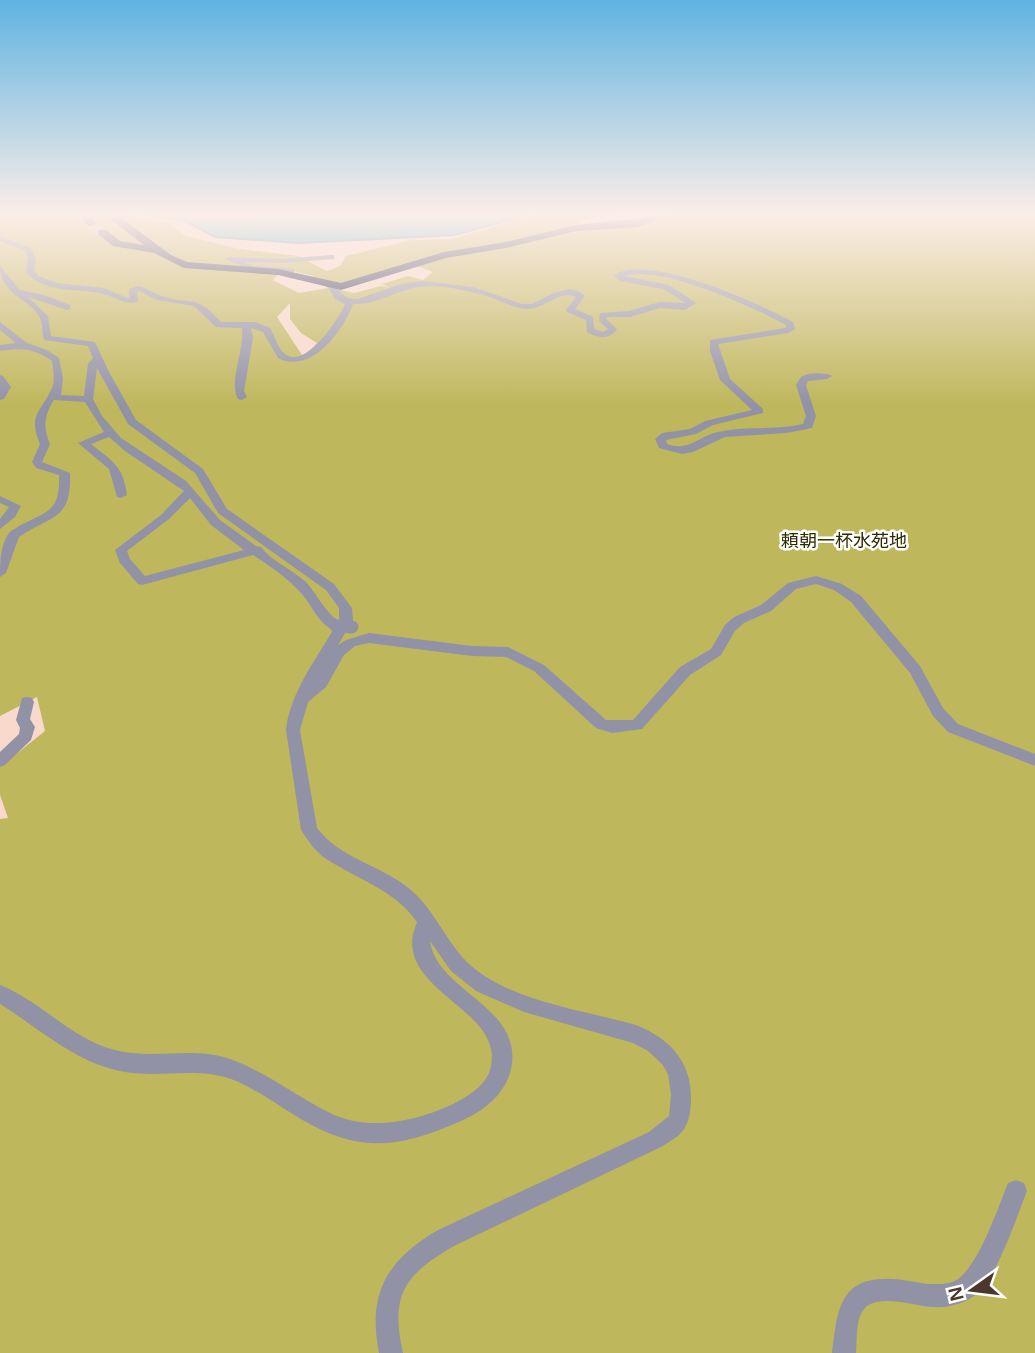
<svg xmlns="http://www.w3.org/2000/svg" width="1035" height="1353" font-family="Arial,'Noto Sans JP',sans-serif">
<rect width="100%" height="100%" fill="#f8d9cc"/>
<path fill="#bfb75c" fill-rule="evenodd" d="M0,215H132L141,220L168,222L186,236L240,249L298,256L327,271L340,266L346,256L411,240L451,239L535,215H622L577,220L579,225L516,243L452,256L501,249L584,227L637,224L671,215H1035V1353H0V819L8,818L0,795V767L45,731L37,697L0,716ZM417,266L433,272L423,280L408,276L382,284L390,288L381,286L354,293L332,288ZM284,269L314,276L311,279L328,288L299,293L273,280ZM290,303V319L301,333L317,343L304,358L277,317Z"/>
<path fill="#34b2d9" stroke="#3b8da6" stroke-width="2" d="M142,215H527L455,235L299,243L215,237L185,221Z"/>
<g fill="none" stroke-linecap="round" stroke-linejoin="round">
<path stroke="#d6b9ad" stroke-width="11" stroke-dasharray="11 5" stroke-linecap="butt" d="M92,224L102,232"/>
<g fill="#9292a6" fill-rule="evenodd">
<path d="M0,236L31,248L36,259L34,271L39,276L56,283L104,288L127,298H130L129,289L138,286C146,288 152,292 159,295C192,307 193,291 221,322H255L270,328C275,336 278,351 288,356C308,365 339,319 345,304L335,299L328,287L332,285C344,291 340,299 358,299L401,284L423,281L473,287L522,304H532L554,293L569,289L578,291L585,296L575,309L593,317L594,329L603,332L608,329L599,321L600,313L629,311L660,302L686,303L663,289L620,281L614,275C649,253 758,303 793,322L795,329L788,333L718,344L730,379L763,409V413L713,425L696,434L666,440L667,444C687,451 696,439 714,433C743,425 774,431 803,424L806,416L796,385C798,382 800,377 803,376C810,372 826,373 832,376L827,379L808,381L806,385L816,416L812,428L787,433L725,437L693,452L682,454L659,448L655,439L662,433L690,429L705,421L752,410L720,380L710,351V340L786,328V325C753,307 660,264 624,276L669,285L696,303L685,310L660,308L630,317H607V320L617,329C610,340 597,338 587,332L586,320L567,312L566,310L576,297C559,289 543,310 526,309C513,308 502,301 490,297C471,291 451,287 431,286C403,285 381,305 353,304C343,331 311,375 278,358L263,332L251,328L253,338L244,391L247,397L242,400L238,399C228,382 245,349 242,328L216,327L194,306L157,300L139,291L137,292L138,302C122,305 115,296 100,293C74,288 46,294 26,272L28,259L25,251L0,241Z"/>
<path d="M331,255H334V259L282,263L244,262L253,266L294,269V274L290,276L286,273L252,270L225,259L229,257L282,259Z"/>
<path d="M0,266L20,290L44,295L70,305V309L67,310L28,297L48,316L51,336L95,342L109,372L136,420L203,469L227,509L334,584L352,608L353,620L338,645L346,640L369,633L472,646L508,647L544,665L606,720H633L680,667L711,649L725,625L734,617L761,605L788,583L816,576L842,584L861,596L920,666L943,708L958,724L1035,754V766L948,732L933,716L910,673L851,602L834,590L816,584L796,589L771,611L744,623L735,631L721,655L690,675L642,729L612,733L596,728L534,671L506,657L472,656L369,643L355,646L344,655L326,687L308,702L300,730L317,828C340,858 377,864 406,886C432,905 444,938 466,961C506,1001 584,1010 636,1025C669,1038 691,1061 691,1097C691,1108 690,1120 684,1129C680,1136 670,1141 663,1146L454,1246C404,1275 390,1295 403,1353H379C367,1293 387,1260 438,1230L649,1132L669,1116L671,1095L668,1074L662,1064L648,1051L633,1043L524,1012L476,991L451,971L430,941C437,991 519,1005 512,1064C508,1092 486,1110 461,1121C394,1151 354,1153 291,1113C272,1101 252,1087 231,1079C196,1067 161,1078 125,1072C77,1064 40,1029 0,1004V985C41,1001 71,1039 115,1050C153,1060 193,1046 230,1059C266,1072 295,1095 328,1112C367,1132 413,1122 451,1105C467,1097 488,1085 491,1066C502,1013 412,995 412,942C412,936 415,928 417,922C393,888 355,879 322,856L312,846L301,830L286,730C290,693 315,661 333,630C318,623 312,605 301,593C287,577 270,566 253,555L142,585L138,584L120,563L115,550L161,515L184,491L125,451L109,437L91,444C112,461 123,465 127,495L121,498L117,497L109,469L78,443L104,432L85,402L54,400C44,415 43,428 50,444L42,462L70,473C72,520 52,515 19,537L6,573L0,577C0,563 0,545 9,533C12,530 19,526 23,524C51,510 60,509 59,475L36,468L32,462L40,444C28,415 40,413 51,390C56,382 53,370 52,361C32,348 23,348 0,351V345L16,343L0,330V322L27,343L47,350L59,358L63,378L61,395L84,396L88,364L93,358L88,346L44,340C42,333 43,324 40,318C31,298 0,296 0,266ZM97,368L128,424L195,473L218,513L326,590L339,608V621C325,613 317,594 306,582C293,570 271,561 261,547L256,546L220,520L186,481L121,438L102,416L93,399ZM190,498L211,525L244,550L145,576L130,559L127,551L169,519Z"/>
<path d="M0,375L3,376L11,387L4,399L0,400Z"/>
<path d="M0,496L21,506L15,517L0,529V519L9,507L0,503Z"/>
<path d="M27,697L32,698L34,702L30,719L35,727L31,740L5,765L0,767V752L19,734L20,728L16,720L22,698Z"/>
<path d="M1016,1180L1024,1183L1027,1191C1017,1216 996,1281 974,1296C963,1304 947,1308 934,1307C913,1307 870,1289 860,1316C856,1327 857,1341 856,1353H832C837,1318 837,1279 884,1279C898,1278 912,1282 927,1284C937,1284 950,1285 958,1279C979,1264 998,1208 1008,1183Z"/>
</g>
<g fill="#3c3c62" fill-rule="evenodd">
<path d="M79,215H90L97,224L88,226Z"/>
<path d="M105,215H117L171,255L187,262L278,269L341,283L444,252L506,242L576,225L669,215L637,227L576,231L506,248L446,258L341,290L278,275L184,268L154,253L113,246L98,234V230H106L120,241L144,245Z"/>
</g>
<path stroke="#9292a6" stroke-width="13" d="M336,626L352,627"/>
</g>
<linearGradient id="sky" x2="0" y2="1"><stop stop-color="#60b3e2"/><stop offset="0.53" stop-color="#fceee8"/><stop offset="1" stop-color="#fceee8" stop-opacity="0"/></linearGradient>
<rect width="1035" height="405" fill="url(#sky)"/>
<g text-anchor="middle" stroke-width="5" stroke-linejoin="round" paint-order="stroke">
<g font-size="18" fill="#2e2a00" stroke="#fff">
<text x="844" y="547">頼朝一杯水苑地</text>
</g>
</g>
<g transform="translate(972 1290) rotate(256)" stroke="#ffffff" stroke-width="5" paint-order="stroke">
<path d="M0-5L12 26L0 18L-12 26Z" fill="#4c372f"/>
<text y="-10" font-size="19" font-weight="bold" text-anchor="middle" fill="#4c372f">N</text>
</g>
</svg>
